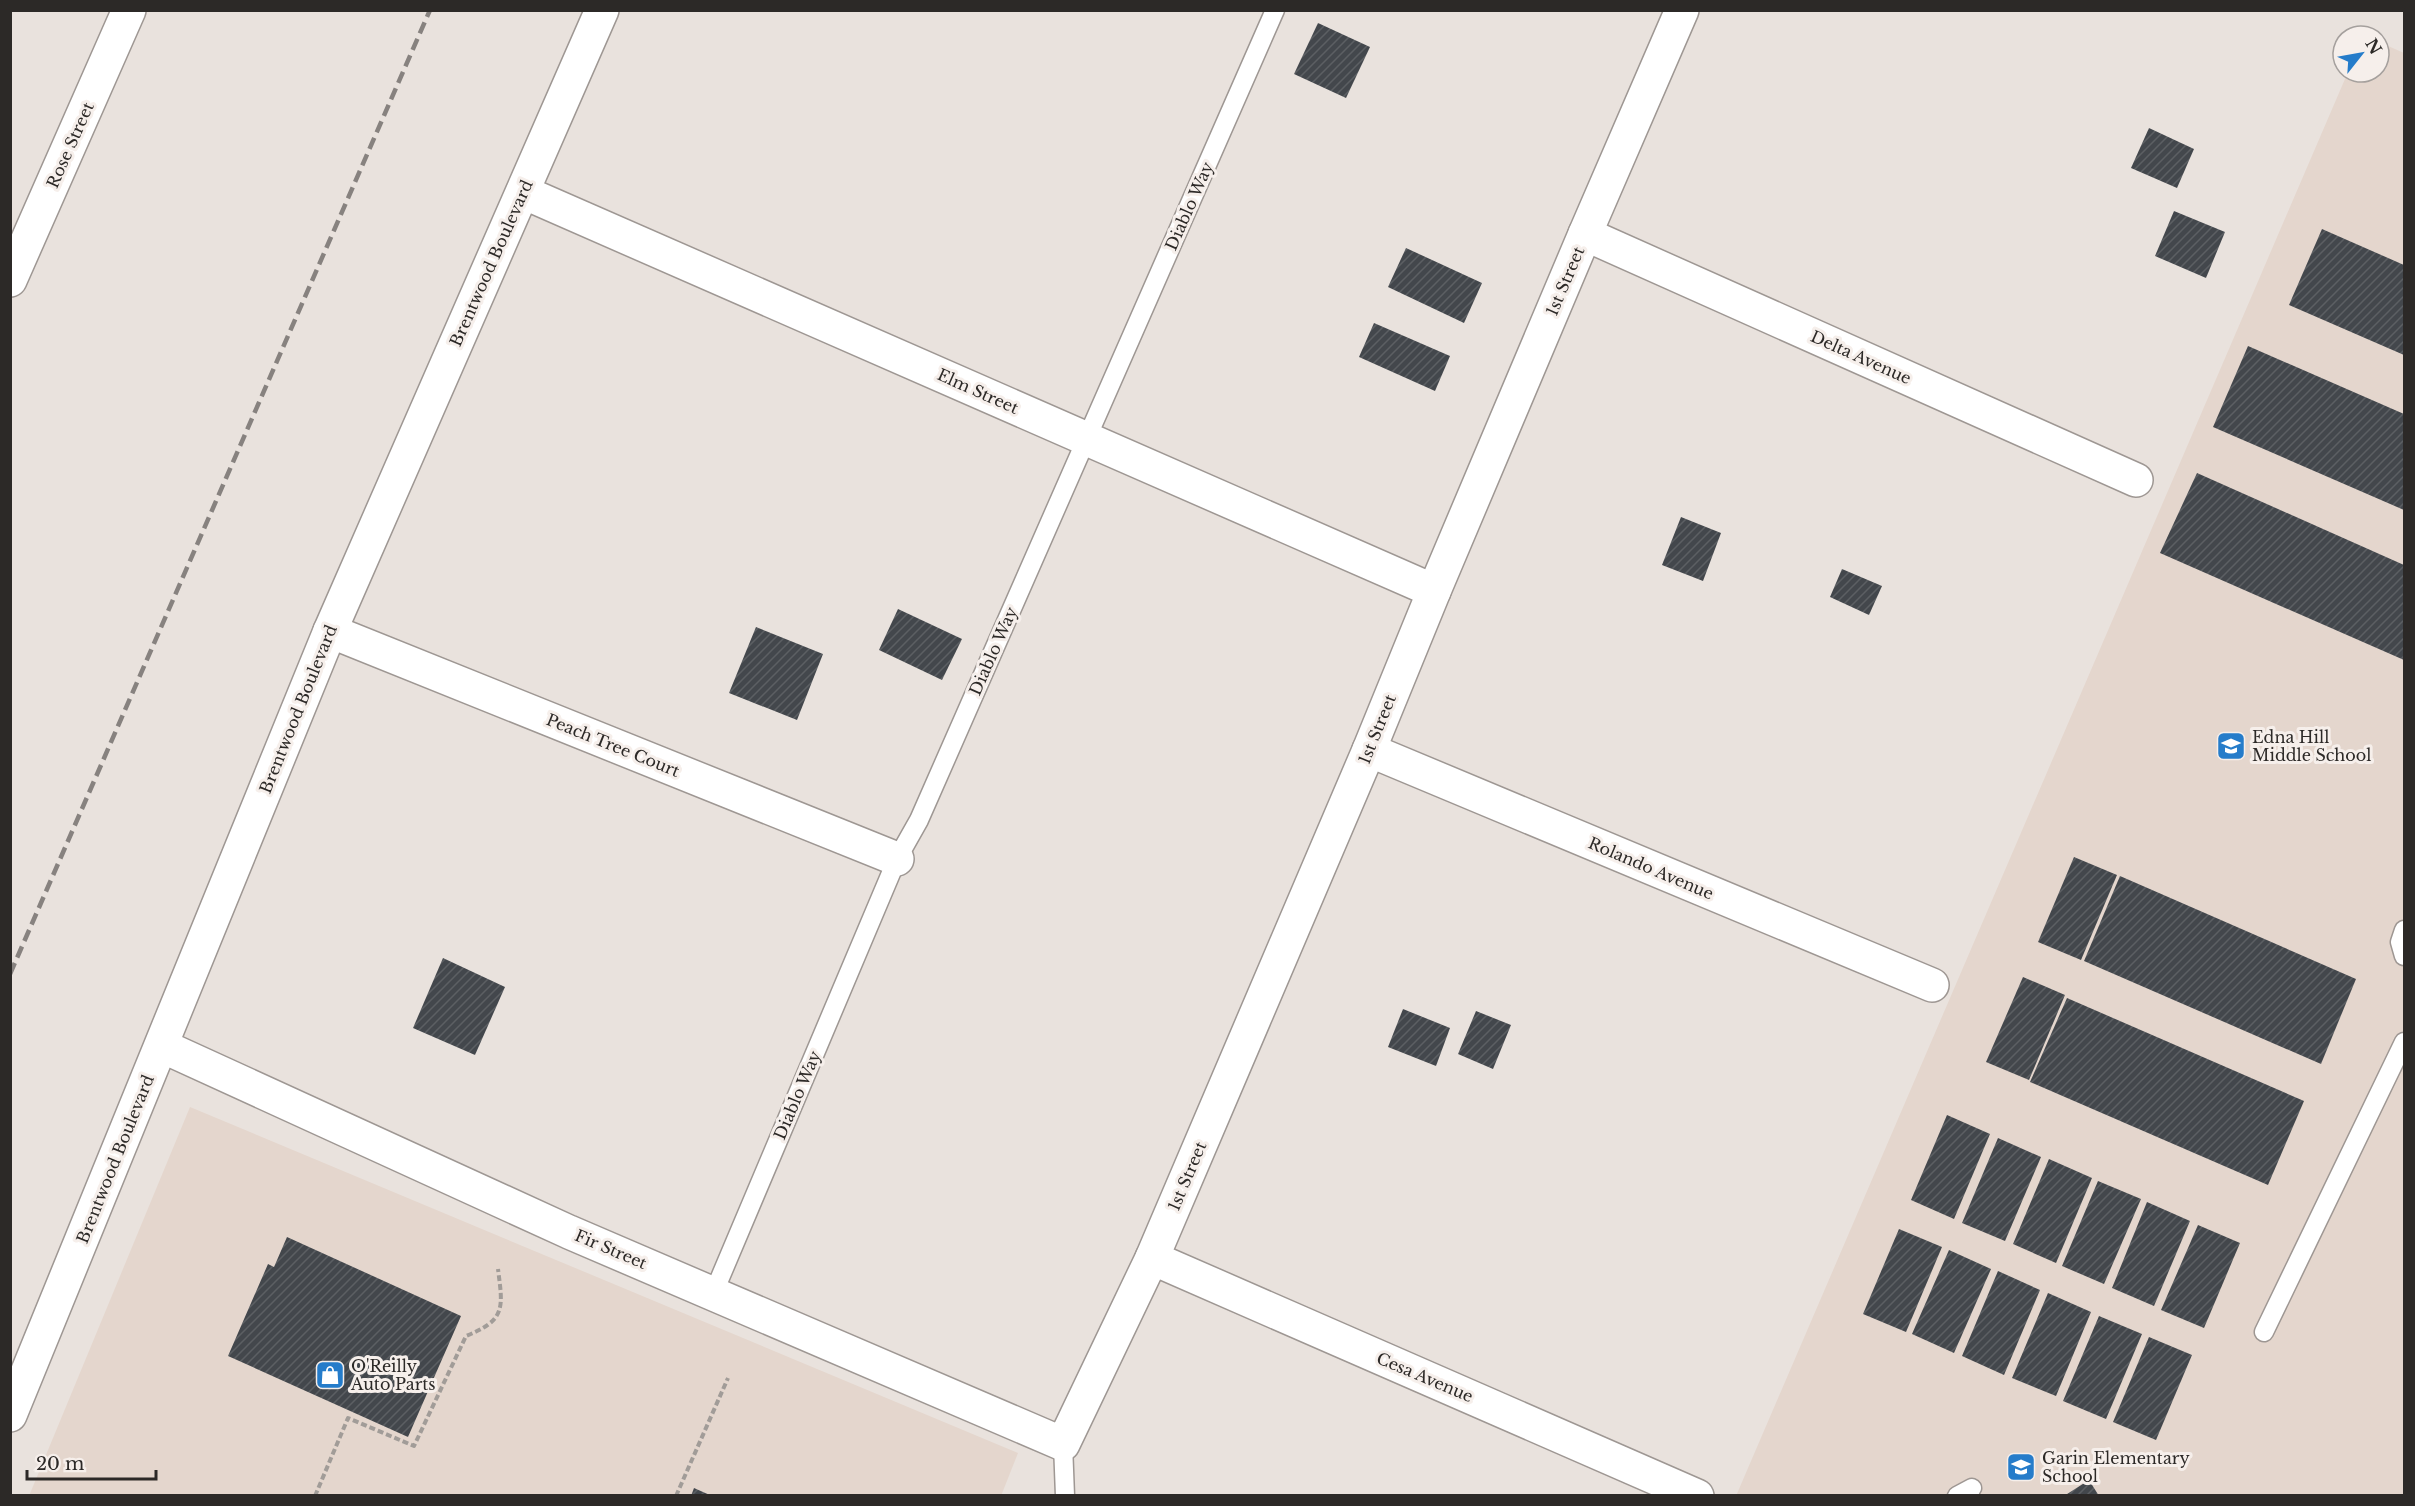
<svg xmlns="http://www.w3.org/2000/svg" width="2415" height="1506" font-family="'Libre Baskerville',serif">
<defs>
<pattern id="building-hatch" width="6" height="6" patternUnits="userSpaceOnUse" patternTransform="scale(1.5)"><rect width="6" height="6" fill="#43474c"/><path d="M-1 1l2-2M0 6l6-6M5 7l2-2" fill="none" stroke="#5c5f63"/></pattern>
</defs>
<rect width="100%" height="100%" fill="#e9e2dd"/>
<g fill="#e4d6cd">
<path d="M2379,42L2404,53V1495L1736,1496L2348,72H2379Z"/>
<path d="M190,1107L1018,1453L1001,1496H29Z"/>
</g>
<g fill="url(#building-hatch)">
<path d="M1318,23L1370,47L1346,98L1294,74Z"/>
<path d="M2149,128L2194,149L2177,188L2131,168Z"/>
<path d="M2174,211L2225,232L2206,278L2155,256Z"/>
<path d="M2322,229L2404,265V355L2289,305Z"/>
<path d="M1406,248L1482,283L1464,323L1388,287Z"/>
<path d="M1374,323L1450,356L1435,391L1359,357Z"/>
<path d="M2248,346L2404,414V510L2213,427Z"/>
<path d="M2197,473L2404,565V660L2160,553Z"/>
<path d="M1681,517L1721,533L1703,581L1662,565Z"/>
<path d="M1842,569L1882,586L1869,615L1830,597Z"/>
<path d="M898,609L962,639L942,680L879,650Z"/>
<path d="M756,627L823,654L797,720L729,693Z"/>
<path d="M2074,857L2117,875L2081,960L2038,942Z"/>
<path d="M2120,876L2356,979L2321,1064L2084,961Z"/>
<path d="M443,958L505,987L475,1055L413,1028Z"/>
<path d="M2023,977L2065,995L2029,1080L1986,1062Z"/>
<path d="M2067,998L2304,1101L2268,1185L2030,1082Z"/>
<path d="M1403,1009L1450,1028L1436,1066L1388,1047Z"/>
<path d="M1476,1011L1511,1025L1493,1069L1458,1054Z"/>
<path d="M1947,1115L1990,1134L1954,1219L1911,1200Z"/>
<path d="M1998,1138L2041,1157L2005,1241L1962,1223Z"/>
<path d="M2049,1159L2092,1178L2056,1263L2013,1244Z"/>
<path d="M2098,1181L2141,1199L2104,1284L2062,1266Z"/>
<path d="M2147,1202L2190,1221L2154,1306L2112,1288Z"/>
<path d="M2198,1225L2240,1243L2204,1328L2161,1310Z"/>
<path d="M1899,1229L1942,1247L1906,1332L1863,1314Z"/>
<path d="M287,1237L461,1316L408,1437L228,1356L268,1264L274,1267Z"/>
<path d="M1949,1250L1991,1269L1954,1353L1912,1334Z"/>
<path d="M1998,1271L2040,1290L2004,1375L1962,1356Z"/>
<path d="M2048,1293L2091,1312L2056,1396L2012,1378Z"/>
<path d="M2099,1316L2142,1334L2106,1419L2063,1401Z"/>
<path d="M2149,1337L2192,1355L2156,1440L2113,1422Z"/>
<path d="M2089,1480L2099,1496H2064Z"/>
<path d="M694,1488L712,1496H691Z"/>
</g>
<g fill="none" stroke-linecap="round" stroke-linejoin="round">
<g stroke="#9e9793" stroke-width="21">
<g id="service">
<path d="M2404,930L2400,942L2404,956"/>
<path d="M714,1292L897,859L919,820L1275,10"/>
<path d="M2264,1332L2404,1042"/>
<path d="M1063,1444L1065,1496"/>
<path d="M1957,1496L1972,1488"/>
</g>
</g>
<g stroke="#9e9793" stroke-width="36">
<g id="minor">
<path d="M523,192L1434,591"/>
<path d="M1585,234L2136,480"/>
<path d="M10,280L129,10"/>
<path d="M330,631L897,859"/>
<path d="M1369,750L1932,985"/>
<path d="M162,1046L569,1232L1063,1444L1152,1258L1369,750L1434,591L1585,234L1682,10"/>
<path d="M1152,1258L1697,1496"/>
</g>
</g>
<g stroke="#9e9793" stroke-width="36">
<path id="primary" d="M10,1415L330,631L602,10"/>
</g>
<g stroke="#a19c98" stroke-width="4" stroke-dasharray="6 3" stroke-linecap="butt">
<path d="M315,1496L348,1418L414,1446L466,1336C506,1320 503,1308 498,1269"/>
<path d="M676,1496L728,1378"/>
</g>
<use href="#service" stroke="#fff" stroke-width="18"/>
<use href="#minor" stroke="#fff" stroke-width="33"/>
<use href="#primary" stroke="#fff" stroke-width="33"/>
<path stroke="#87827f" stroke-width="4.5" stroke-dasharray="12 6" stroke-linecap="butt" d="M10,974L430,10"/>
</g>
<defs>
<g id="school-square" transform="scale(1.5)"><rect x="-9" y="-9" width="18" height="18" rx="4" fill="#257cca" stroke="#f6efeb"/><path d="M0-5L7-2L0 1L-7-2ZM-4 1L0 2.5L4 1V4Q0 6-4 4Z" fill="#fff"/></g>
<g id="shop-square" transform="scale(1.5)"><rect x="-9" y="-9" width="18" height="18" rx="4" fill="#257cca" stroke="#f6efeb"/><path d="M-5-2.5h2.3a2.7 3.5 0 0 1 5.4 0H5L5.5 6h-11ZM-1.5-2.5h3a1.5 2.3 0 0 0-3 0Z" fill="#fff"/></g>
</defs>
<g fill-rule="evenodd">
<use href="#school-square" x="2231" y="746"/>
<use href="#shop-square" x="330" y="1375"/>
<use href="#school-square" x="2021" y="1467"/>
</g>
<g text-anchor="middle" stroke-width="6" stroke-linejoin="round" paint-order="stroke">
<g font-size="16" fill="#2c2927" stroke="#f6efeb">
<text transform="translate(70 145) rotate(-66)" y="6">Rose Street</text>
<text transform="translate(1189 206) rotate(-66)" y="6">Diablo Way</text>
<text transform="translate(491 263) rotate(-66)" y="6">Brentwood Boulevard</text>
<text transform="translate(1565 281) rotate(-67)" y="6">1st Street</text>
<text transform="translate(1861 357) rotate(24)" y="6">Delta Avenue</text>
<text transform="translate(978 391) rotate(24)" y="6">Elm Street</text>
<text transform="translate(993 651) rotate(-66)" y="6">Diablo Way</text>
<text transform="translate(298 709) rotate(-68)" y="6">Brentwood Boulevard</text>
<text transform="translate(1377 729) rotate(-68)" y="6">1st Street</text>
<text transform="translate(613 745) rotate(22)" y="6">Peach Tree Court</text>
<text transform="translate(1651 868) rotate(23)" y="6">Rolando Avenue</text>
<text transform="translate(797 1095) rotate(-67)" y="6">Diablo Way</text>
<text transform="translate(115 1159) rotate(-68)" y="6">Brentwood Boulevard</text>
<text transform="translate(1187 1176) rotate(-67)" y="6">1st Street</text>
<text transform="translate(611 1249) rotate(23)" y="6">Fir Street</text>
<text transform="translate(1425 1377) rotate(23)" y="6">Cesa Avenue</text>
</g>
<g font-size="16" fill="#2c2927" stroke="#f6efeb" text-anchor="start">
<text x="2252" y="743">Edna Hill<tspan x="2252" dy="18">Middle School</tspan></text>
<text x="351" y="1372">O'Reilly<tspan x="351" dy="18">Auto Parts</tspan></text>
<text x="2042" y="1464">Garin Elementary<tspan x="2042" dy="18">School</tspan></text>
</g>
</g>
<rect width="2415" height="1506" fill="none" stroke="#2c2927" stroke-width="24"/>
<g transform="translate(2361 54) rotate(59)"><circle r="28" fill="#f6efeb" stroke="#a5a09d" stroke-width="1.5"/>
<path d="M0-4.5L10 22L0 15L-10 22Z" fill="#257cca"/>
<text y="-9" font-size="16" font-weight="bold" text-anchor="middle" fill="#2c2927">N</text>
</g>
<path d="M27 1470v9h129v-9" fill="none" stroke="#2c2927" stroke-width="3"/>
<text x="36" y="1470" font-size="18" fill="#2c2927" stroke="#f6efeb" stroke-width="4.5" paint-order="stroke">20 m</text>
</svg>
